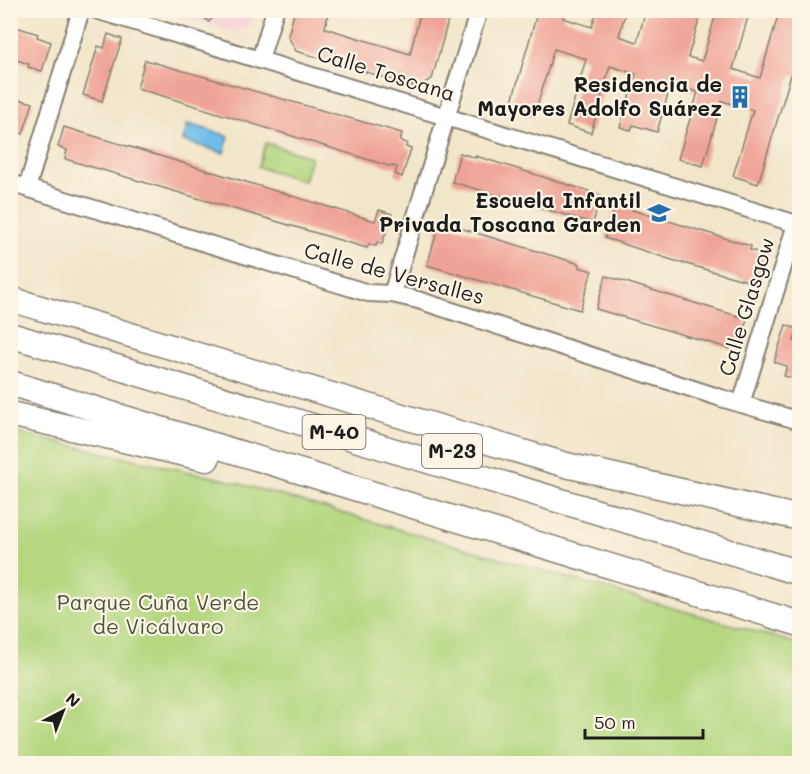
<svg xmlns="http://www.w3.org/2000/svg" width="810" height="774" font-family="Mali,sans-serif">
<rect width="100%" height="100%" fill="#fcf5e5"/>
<filter id="ink" filterUnits="userSpaceOnUse"><feTurbulence type="fractalNoise" baseFrequency=".0167" numOctaves="2"/><feDisplacementMap in="SourceGraphic" scale="12" xChannelSelector="R" yChannelSelector="G"/><feConvolveMatrix kernelMatrix="1 2 1 2 8 2 1 2 1" color-interpolation-filters="sRGB"/></filter>
<filter id="wash" filterUnits="userSpaceOnUse"><feTurbulence type="fractalNoise" baseFrequency=".008" numOctaves="4" result="noise"/><feDisplacementMap in="SourceGraphic" scale="24" xChannelSelector="R" yChannelSelector="G"/><feGaussianBlur stdDeviation="1.35" result="paint"/><feColorMatrix in="noise" values="0 0 0 0 0 0 0 0 0 0 0 0 0 0 0 0 0 1.4 0 .05"/><feComposite in="paint" operator="in"/></filter>
<g filter="url(#wash)">
<rect width="100%" height="100%" fill="#f2e6ca"/>
<path fill="#f6cfd9" d="M162,11H254L249,27L233,32Z"/>
<g fill="#b4d780" stroke="#687a4e" stroke-width="1.5">
<path d="M266,143L311,157L304,181L258,167Z"/>
<path d="M11,432L227,480L799,644V763H11Z"/>
</g>
<path fill="#6ebde8" stroke="#456c82" stroke-width="1.5" d="M188,124L229,136L224,153L183,141Z"/>
<g id="blocks">
<g fill="#efa296">
<path d="M195,10H219L209,22Z"/>
<path d="M295,10H329L325,28L410,54L421,10H451L432,79L416,87L296,51L288,36Z"/>
<path d="M538,10H565L563,18L592,27L597,10H626L619,36L637,42L646,10H689L701,14L688,57L702,61L717,10H750L733,69L760,78L779,12L800,18V78L791,75L758,184L733,176L753,110L722,101L703,166L678,159L698,92L671,84L657,132L633,125L631,130L620,127L636,74L610,66L591,133L567,125L586,59L554,49L534,116L510,108Z"/>
<path d="M10,25L38,34L37,37L51,42L42,71L28,67L29,64L10,58Z"/>
<path d="M108,34L122,39L102,101L83,95L98,46L104,48Z"/>
<path d="M145,60L402,133L400,141L407,143L406,147L411,149L402,177L395,174L397,167L392,166V167L137,88Z"/>
<path d="M18,99L33,103L23,134L10,130V103L16,105Z"/>
<path d="M64,127L375,221L379,210L392,214L382,244L377,242L376,246L369,244L367,248L65,159L67,150L58,147Z"/>
<path d="M460,153L476,158V156L601,195L593,223L452,182Z"/>
<path d="M616,205L751,246L750,250L767,255L758,284L672,260L605,238Z"/>
<path d="M440,222L580,264L579,267L592,271L580,310L427,265Z"/>
<path d="M606,276L747,319L738,351L596,309Z"/>
<path d="M786,325L798,329L794,341L800,343V380L784,376L787,366L774,362Z"/>
</g>
</g>
</g>
<g filter="url(#ink)">
<use href="#blocks" fill-opacity="0" stroke="#878173" stroke-width="1.5"/>
<g fill="none" stroke-linecap="round" stroke-linejoin="round">
<g stroke="#878173" stroke-width="20">
<g id="minor">
<path d="M96,10L800,225"/>
<path d="M260,60L275,10"/>
<path d="M10,183L368,293L392,294L418,300L721,398L800,421"/>
<path d="M27,188L81,10"/>
<path d="M392,294L479,10"/>
<path d="M741,404L796,224"/>
</g>
</g>
<g stroke="#878173" stroke-width="27">
<g id="highway">
<path d="M10,299L566,465L800,518"/>
<path d="M10,335L800,573"/>
<path d="M10,383L800,624"/>
<path d="M10,414L207,459"/>
</g>
</g>
<use href="#minor" stroke="#fff" stroke-width="16"/>
<use href="#highway" stroke="#fff" stroke-width="24"/>
</g>
</g>
<defs>
<g id="building-bare" transform="scale(1.8)"><path d="M-4-6H4V6H1V3H-1V6H-4ZM-2.5-4.3h1.7v1.8h-1.7ZM.8-4.3h1.7v1.8H.8ZM-2.5-1h1.7V.8h-1.7ZM.8-1h1.7V.8H.8Z" fill="#1f6fb2" stroke="#fcf5e5" stroke-width="2.5" paint-order="stroke"/></g>
<g id="school-bare" transform="scale(1.8)"><path d="M0-5L7-2L0 1L-7-2ZM-4 1L0 2.5L4 1V4Q0 6-4 4Z" fill="#1f6fb2" stroke="#fcf5e5" stroke-width="2.5" paint-order="stroke"/></g>
</defs>
<g fill-rule="evenodd">
<use href="#building-bare" x="740" y="97"/>
<use href="#school-bare" x="659" y="213"/>
</g>
<g text-anchor="middle" stroke-width="4.5" stroke-linejoin="round" paint-order="stroke">
<g fill="#fcf5e5" stroke="#5f5d58" stroke-width="1.5">
<rect x="302.5" y="415" width="63" height="34" rx="4.5"/>
<rect x="422" y="434" width="60" height="34" rx="4.5"/>
</g>
<g font-size="20" font-weight="bold" fill="#1c1c1c">
<text x="334" y="439">M-40</text>
<text x="452" y="458">M-23</text>
</g>
<g font-size="21" fill="#1c1c1c" stroke="#fcf5e5">
<text transform="translate(386 74) rotate(17)" y="7">Calle Toscana</text>
<text transform="translate(394 274) rotate(15)" y="7">Calle de Versalles</text>
<text transform="translate(747 307) rotate(-73)" y="7">Calle Glasgow</text>
</g>
<g font-size="21" font-weight="bold" fill="#1c1c1c" stroke="#fcf5e5" text-anchor="end">
<text x="722" y="92">Residencia de<tspan x="722" dy="24">Mayores Adolfo Suárez</tspan></text>
<text x="641" y="208">Escuela Infantil<tspan x="641" dy="24">Privada Toscana Garden</tspan></text>
</g>
<g font-size="21" fill="#4a543a" stroke="#fcf5e5">
<text x="158" y="610">Parque Cuña Verde<tspan x="158" dy="24">de Vicálvaro</tspan></text>
</g>
</g>
<rect width="810" height="774" fill="none" stroke="#fcf5e5" stroke-width="36"/>
<g transform="translate(63 711) rotate(42)" stroke="#fcf5e5" stroke-width="4.5" paint-order="stroke">
<path d="M0-4.5L10 22L0 15L-10 22Z" fill="#1c1c1c"/>
<text y="-9" font-size="16" font-weight="bold" text-anchor="middle" fill="#1c1c1c">N</text>
</g>
<path d="M585 729v9h118v-9" fill="none" stroke="#1c1c1c" stroke-width="3"/>
<text x="594" y="729" font-size="18" fill="#1c1c1c" stroke="#fcf5e5" stroke-width="4.5" paint-order="stroke">50 m</text>
</svg>
